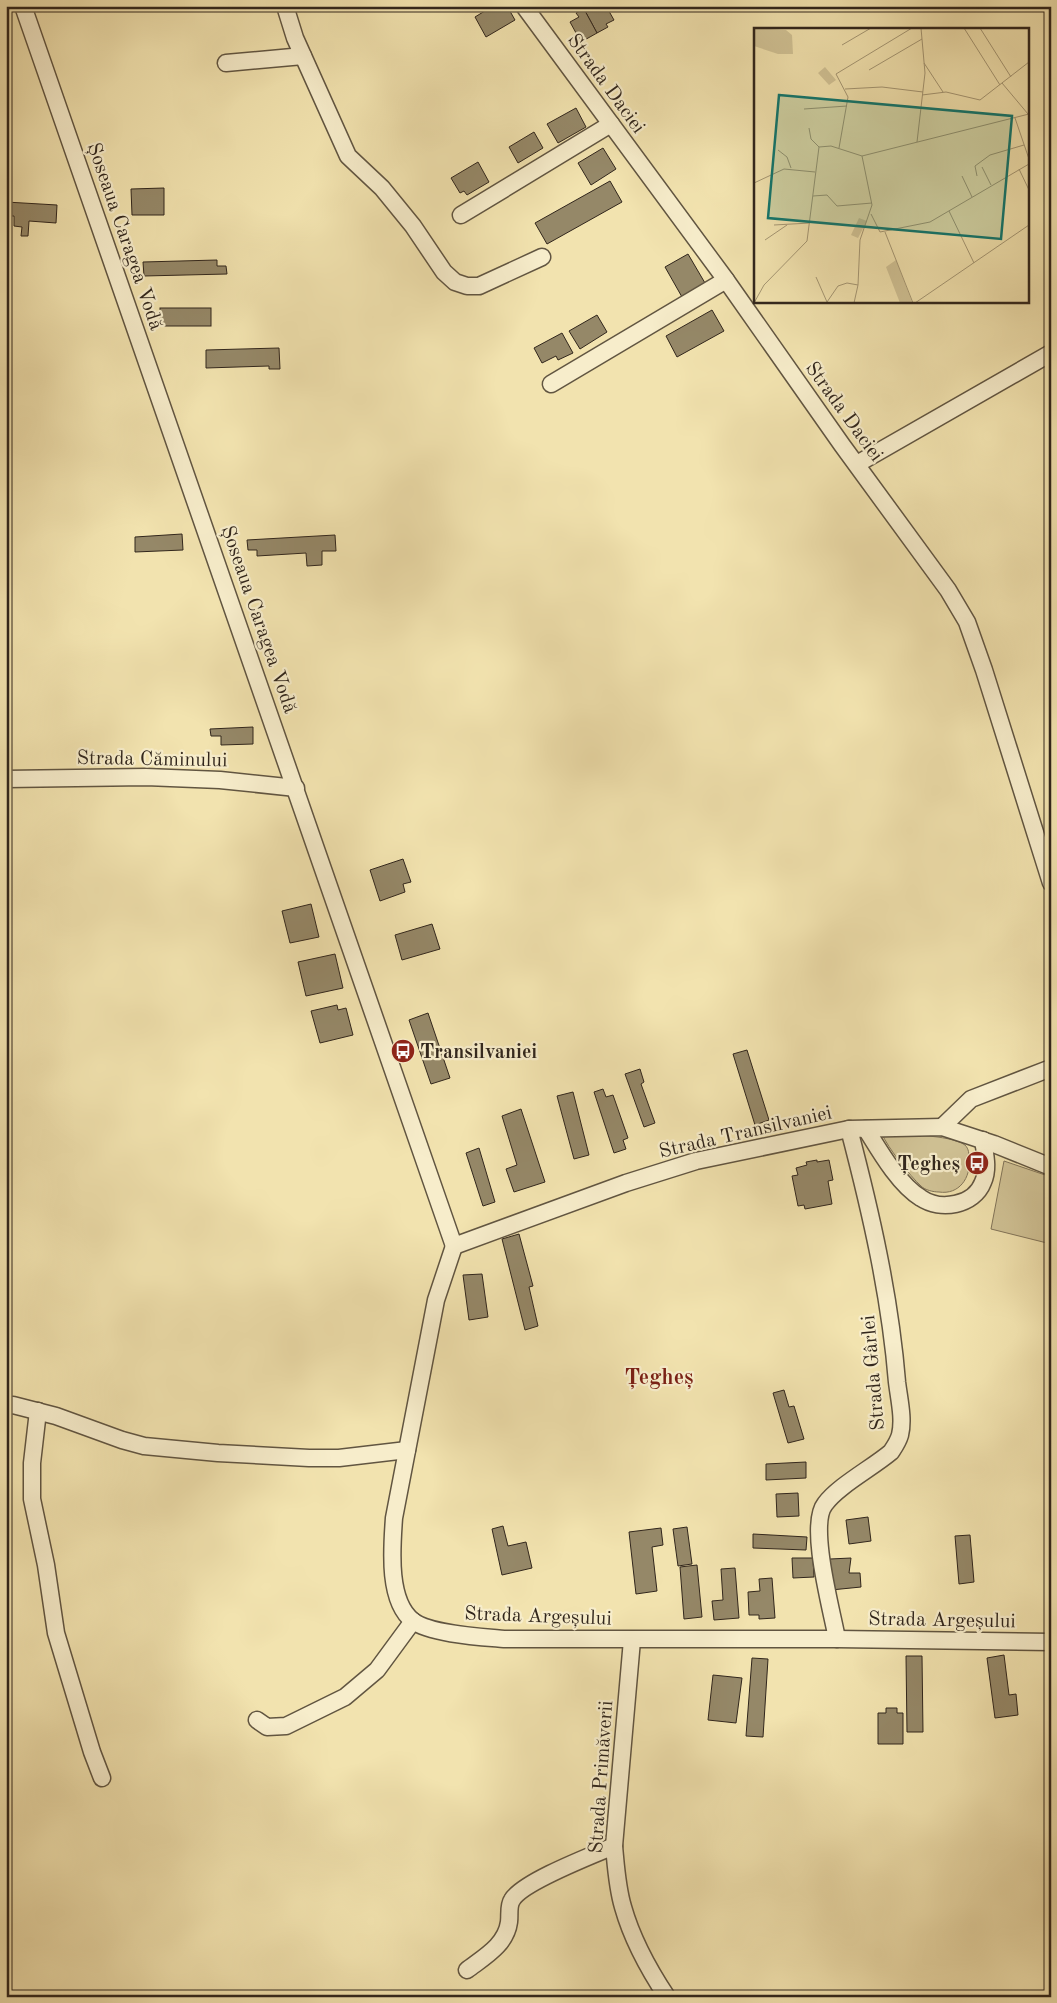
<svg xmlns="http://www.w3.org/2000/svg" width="1057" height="2003" font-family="'Old Standard TT',serif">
<rect width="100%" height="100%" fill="#f2e3af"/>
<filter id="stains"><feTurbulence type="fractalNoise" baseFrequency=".004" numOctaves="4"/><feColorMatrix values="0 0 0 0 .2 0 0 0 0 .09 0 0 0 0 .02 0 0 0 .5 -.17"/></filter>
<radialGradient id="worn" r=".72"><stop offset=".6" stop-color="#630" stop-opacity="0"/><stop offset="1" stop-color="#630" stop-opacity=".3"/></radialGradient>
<g fill="#d1c396" stroke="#817459">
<path d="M882,1134C902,1135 949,1134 965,1145C969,1149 969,1154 969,1159C971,1178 959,1195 939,1192C933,1192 925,1190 921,1186C910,1176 888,1148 882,1134Z"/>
<path d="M1004,1161L1051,1177V1244L991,1229Z"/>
</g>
<g fill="#958868" stroke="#31261c">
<path d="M493,6H507L515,20L486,37L475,17Z"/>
<path d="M588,6H606L614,20L606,24L608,27L597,33L584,9Z"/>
<path d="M584,9L597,33L581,42L570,22L579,17L576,13Z"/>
<path d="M576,108L586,127L558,143L547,124Z"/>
<path d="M534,132L543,148L518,163L509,147Z"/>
<path d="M603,148L616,169L591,185L578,163Z"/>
<path d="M478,162L489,182L467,195L464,191L460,193L451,178Z"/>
<path d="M610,181L622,202L547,244L535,223Z"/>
<path d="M164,188V215H132L131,189Z"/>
<path d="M6,202L57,205L56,223L29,221L28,236H21L22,227L14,226V216H6Z"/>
<path d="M688,254L705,283L682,297L665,267Z"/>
<path d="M217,260V266H226L227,274L144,276L143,262Z"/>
<rect x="160" y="308" width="51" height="18"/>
<path d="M712,310L724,331L677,357L666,336Z"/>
<path d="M597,315L607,332L580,349L569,331Z"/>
<path d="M562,333L573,353L558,360L556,356L542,363L534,348Z"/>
<path d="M279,348L280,369H269V366L206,368V350Z"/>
<path d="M182,534L183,550L135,552V537Z"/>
<path d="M335,535L336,551H322V565L307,566L306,553L257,556V550H248L247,540Z"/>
<path d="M253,727V744L221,745V736H211L210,729Z"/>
<path d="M403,859L411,882L403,884L405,892L380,901L370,870Z"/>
<path d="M311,904L319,937L290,943L282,911Z"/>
<path d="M432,924L440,949L402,960L395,935Z"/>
<path d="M335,954L343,988L306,996L298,962Z"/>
<path d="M337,1005L338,1010L346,1008L353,1035L320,1043L311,1011Z"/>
<path d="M428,1013L450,1078L431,1084L409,1020Z"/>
<path d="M747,1050L769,1120L755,1125L733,1054Z"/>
<path d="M640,1069L644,1082L641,1084L655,1123L644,1127L625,1074Z"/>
<path d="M603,1089L606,1097L613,1095L628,1138L623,1140L626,1149L614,1153L594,1092Z"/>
<path d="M573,1092L589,1155L574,1159L557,1096Z"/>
<path d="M1048,1094H1051V1125L1046,1124Z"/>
<path d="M521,1109L545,1182L514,1192L506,1169L517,1165L502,1116Z"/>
<path d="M479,1148L495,1202L483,1206L466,1153Z"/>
<path d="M817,1160V1162L829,1160L833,1180L828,1181L832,1204L805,1209L804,1205L798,1206L792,1176L798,1175L796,1168L807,1165L806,1162Z"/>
<path d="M519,1234L533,1286L529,1287L538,1326L525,1330L502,1239Z"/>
<path d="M482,1274L488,1317L469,1320L463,1275Z"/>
<path d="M784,1390L789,1407L794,1406L804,1439L788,1443L773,1393Z"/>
<path d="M806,1462V1478L766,1480V1464Z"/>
<path d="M798,1493L799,1516L777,1517L776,1494Z"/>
<path d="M868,1517L871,1541L849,1544L846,1520Z"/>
<path d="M503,1526L508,1546L526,1542L532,1568L502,1575L492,1529Z"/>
<path d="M687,1527L692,1564L678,1566L673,1529Z"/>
<path d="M661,1528L663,1545L652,1547L657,1591L636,1594L629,1532Z"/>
<path d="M753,1534L807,1537L806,1550L753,1548Z"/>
<path d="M970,1535L974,1582L959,1584L955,1536Z"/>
<path d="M792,1558H813L814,1577L793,1578Z"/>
<path d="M851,1558L849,1573H860L861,1587L831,1590L830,1559Z"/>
<path d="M697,1565L702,1617L684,1619L680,1567Z"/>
<path d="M735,1568L739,1618L714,1620L712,1601L723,1600L721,1569Z"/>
<path d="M772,1578L775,1618L759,1619V1615H749L748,1592L760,1591L759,1579Z"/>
<path d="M1004,1655L1009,1695L1016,1694L1018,1715L995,1718L987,1658Z"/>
<path d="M906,1656H922L923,1732H907Z"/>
<path d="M752,1658L768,1659L763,1737L746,1736Z"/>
<path d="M713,1675L742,1678L736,1723L708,1720Z"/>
<path d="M886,1708H897V1713H903V1744H878V1713H886Z"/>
</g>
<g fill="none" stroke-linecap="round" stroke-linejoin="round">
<g stroke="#615541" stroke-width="19">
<g id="minor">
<path d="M23,6L454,1246"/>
<path d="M285,6L295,38L348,156L382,188L413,226L444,272L455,282L467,286H479L542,257"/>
<path d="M524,6L726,280L842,445L948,590L967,622L984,670L1051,883"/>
<path d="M226,63L303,56"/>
<path d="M461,215L611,124"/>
<path d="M551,384L726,280"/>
<path d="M857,464L1051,353"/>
<path d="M6,779L146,777L220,780L296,788"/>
<path d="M942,1127L971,1099L1051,1068"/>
<path d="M866,1129C879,1150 899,1185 921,1198C940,1211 974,1206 983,1182C989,1169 985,1154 983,1140"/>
<path d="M454,1246L436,1300L394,1518C392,1547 387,1601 413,1621C430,1634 482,1637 504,1639H837L1051,1642"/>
<path d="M454,1246L626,1183L696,1161L849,1129L942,1127L994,1144L1051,1167"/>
<path d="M6,1406L13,1405L56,1416L122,1440L144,1446L218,1453L309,1458H339L407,1450"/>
<path d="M38,1411L32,1463V1499L46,1565L56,1633L92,1752L102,1778"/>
<path d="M837,1639C832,1611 808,1525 825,1504C838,1486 872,1468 891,1452C895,1446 898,1442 900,1435C904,1419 899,1399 897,1382C890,1296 871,1213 849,1129"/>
<path d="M632,1640L614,1846C616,1867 617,1887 623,1907C632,1939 649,1970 667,1997"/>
<path d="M257,1720L267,1727L286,1726L345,1697L377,1670L413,1621"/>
<path d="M467,1970C484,1957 506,1945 509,1922C510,1915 508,1906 512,1900C522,1882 593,1855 614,1846"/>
</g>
</g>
<use href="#minor" stroke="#f7edcb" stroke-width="16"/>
</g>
<defs>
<g id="bus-disc" transform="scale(1.25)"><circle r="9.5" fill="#8f2418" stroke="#f7edcb"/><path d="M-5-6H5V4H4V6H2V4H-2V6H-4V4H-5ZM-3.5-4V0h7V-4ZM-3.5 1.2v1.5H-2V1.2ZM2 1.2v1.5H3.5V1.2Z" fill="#fff"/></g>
</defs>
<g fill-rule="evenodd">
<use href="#bus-disc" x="403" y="1051"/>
<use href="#bus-disc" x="977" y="1163"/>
</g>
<g text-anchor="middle" stroke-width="4.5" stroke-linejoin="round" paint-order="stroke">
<g font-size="20" fill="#31261c" stroke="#f7edcb">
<text transform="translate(607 83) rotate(54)" y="7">Strada Daciei</text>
<text transform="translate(126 236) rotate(71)" y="7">Șoseaua Caragea Vodă</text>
<text transform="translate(845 411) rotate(54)" y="7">Strada Daciei</text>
<text transform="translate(260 619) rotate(71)" y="7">Șoseaua Caragea Vodă</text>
<text transform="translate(152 758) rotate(1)" y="7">Strada Căminului</text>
<text transform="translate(745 1131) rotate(-13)" y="7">Strada Transilvaniei</text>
<text transform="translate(872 1373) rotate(-95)" y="7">Strada Gârlei</text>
<text transform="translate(538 1615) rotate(2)" y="7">Strada Argeșului</text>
<text transform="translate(942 1619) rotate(1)" y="7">Strada Argeșului</text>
<text transform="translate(600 1777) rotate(-86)" y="7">Strada Primăverii</text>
</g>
<g font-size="20" font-weight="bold" fill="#31261c" stroke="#f7edcb" text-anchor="start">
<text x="420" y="1058">Transilvaniei</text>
<text x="960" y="1170" text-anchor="end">Țegheș</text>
</g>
<g font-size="22" font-weight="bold" fill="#7a1f14" stroke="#f7edcb">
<text x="659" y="1384">Țegheș</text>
</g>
</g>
<g transform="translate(754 28)">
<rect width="275" height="275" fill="#f2e3af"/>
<path d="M0,0L32,2L38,7L39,26H24L0,18ZM71,39L82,52L75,57L64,45ZM105,190L113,193L104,210L97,207ZM142,232L158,274L157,275H146L132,239Z" fill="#d1c396"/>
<path fill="none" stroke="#a59774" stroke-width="1" d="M210,0L246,57M226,0L257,49M88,17L117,0M170,35L189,64M115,42L168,11M248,55L274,86M91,61L128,59L169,64M168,67L192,64L226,72L275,34M50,81L93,78M261,90L275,131M55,100L57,111L65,119M163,114L171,45L167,0M85,120L94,69L82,46L158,0M24,122L33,129L37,140M108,128L275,86M228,139L237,157M265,141L275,162M208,148L218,169M223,148L221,138L236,127L270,117M0,155L30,141L61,144M59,168L73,167L83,178L118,175M195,183L220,235M117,186L126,204L176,194L275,136M20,197L56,195M131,204L159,275M11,212L33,197M62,249L73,274M73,274L84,258L93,255L104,257M0,275L10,257L53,213L65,119L77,118L108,128M100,275L104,257L106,212L118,177L108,128M161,275L275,197"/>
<path fill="#0f766e" fill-opacity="0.15" stroke="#0f766e" stroke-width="2.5" d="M25,67L258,88L247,211L14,190Z"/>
<rect width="275" height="275" fill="none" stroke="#31261c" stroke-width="2.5"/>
</g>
<rect width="1057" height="2003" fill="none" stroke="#f2e3af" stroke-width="25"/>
<rect x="8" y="8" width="1042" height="1988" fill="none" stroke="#31261c" stroke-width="2.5"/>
<rect x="12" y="12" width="1032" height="1978" fill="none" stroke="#31261c"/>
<rect width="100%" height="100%" filter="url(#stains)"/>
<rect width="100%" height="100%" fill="url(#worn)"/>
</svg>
